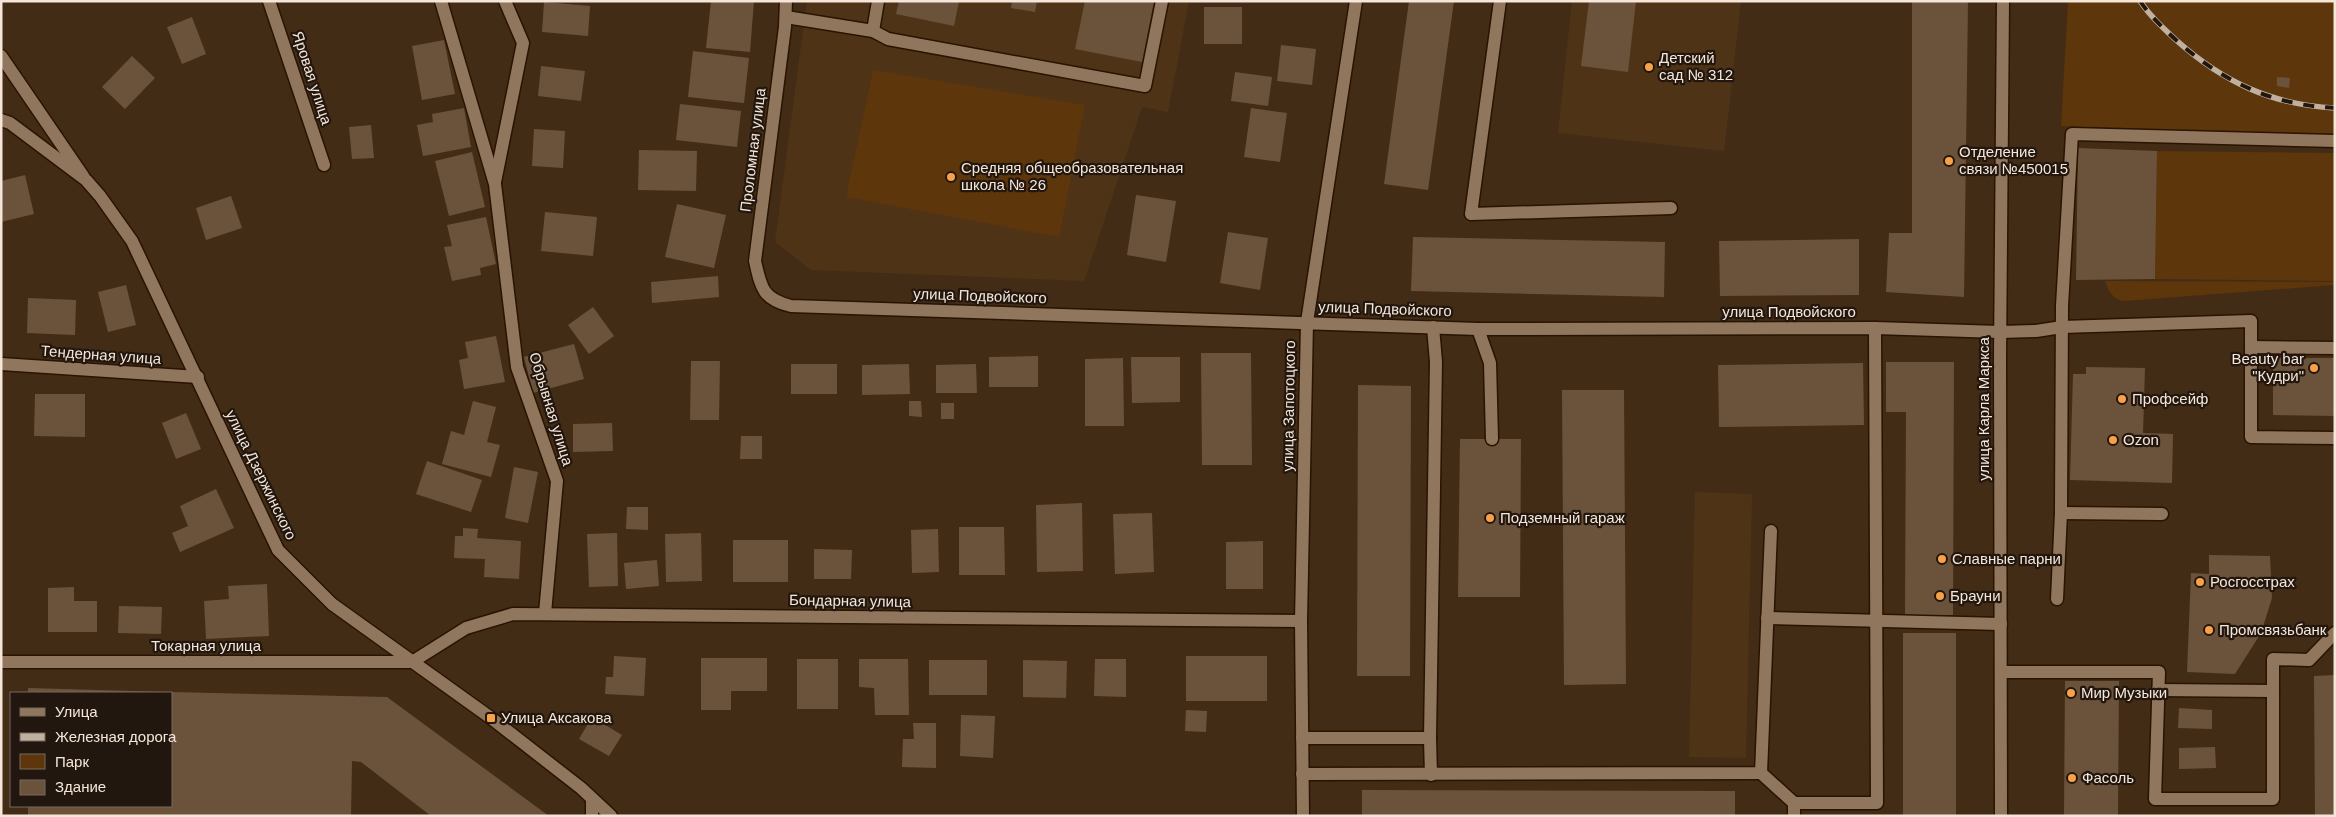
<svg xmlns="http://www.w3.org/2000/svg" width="2336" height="817" font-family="Arial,sans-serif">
<rect width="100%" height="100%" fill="#432c16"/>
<g fill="#4f3317">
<path d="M807,1H1189L1168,112L1142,107L1084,281L811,270L775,242Z"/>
<path d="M1572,1H1741L1724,151L1558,133Z"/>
<path d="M1695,492L1752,494L1746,758L1689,757Z"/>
</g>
<g fill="#5d360b">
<path d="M2068,1H2335V138L2061,126Z"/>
<path d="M873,70L1085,105L1059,237L846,197Z"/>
<path d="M2157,151L2335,153V281L2155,279Z"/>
<path d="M2105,281L2335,282V285L2124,301C2112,299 2109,291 2105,281Z"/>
</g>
<g fill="#6b523b">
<path d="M711,1H754L750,52L706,48Z"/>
<path d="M899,1H959L954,26L896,14Z"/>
<path d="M1012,1H1037L1035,12L1011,8Z"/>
<path d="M1085,1H1154L1142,62L1075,49Z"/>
<path d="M1409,1H1454L1428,190L1384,184Z"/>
<path d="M1589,1H1636L1628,72L1581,66Z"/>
<path d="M1912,1H1968L1964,297L1886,292L1889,233H1912Z"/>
<path d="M544,2L590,6L588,36L542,32Z"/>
<rect x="1204" y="7" width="38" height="37"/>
<path d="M192,17L206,54L182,64L167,27Z"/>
<path d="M444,40L455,94L422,100L412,46Z"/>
<path d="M1281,45L1316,49L1312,85L1277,81Z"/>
<path d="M693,51L749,58L744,103L688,97Z"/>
<path d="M132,56L155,78L125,109L102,87Z"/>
<path d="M541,66L585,71L581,101L538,96Z"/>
<path d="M1235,72L1272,77L1268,106L1231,101Z"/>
<path d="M2277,77L2290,78L2289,88L2277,86Z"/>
<path d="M680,104L741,111L737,147L676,140Z"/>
<path d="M464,108L471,147L423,156L417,125L433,122L432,114Z"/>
<path d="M1251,108L1287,113L1280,162L1244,157Z"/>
<path d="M371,125L374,158L352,159L349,127Z"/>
<path d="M534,129L565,131L563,168L532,166Z"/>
<path d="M2078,148L2157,151L2155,279L2076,280Z"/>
<path d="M639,150L697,151L696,191L638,190Z"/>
<path d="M472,152L485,207L449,216L435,161Z"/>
<path d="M25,175L34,214L1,222V181Z"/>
<path d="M1136,195L1176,201L1166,262L1127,255Z"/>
<path d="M231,196L242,228L206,240L196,208Z"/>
<path d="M677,204L726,215L714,268L665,257Z"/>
<path d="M545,212L597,217L593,256L541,251Z"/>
<path d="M486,217L496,264L480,268L481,275L452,281L444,247L452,246L447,225Z"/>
<path d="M1228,232L1268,238L1260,290L1220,283Z"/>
<path d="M1413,237L1665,242L1664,297L1411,291Z"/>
<path d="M1859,239V295L1720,296L1719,241Z"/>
<path d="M718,276L719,297L652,303L651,282Z"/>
<path d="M126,285L136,325L108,332L98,292Z"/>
<path d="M28,298L76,300L75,335L27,333Z"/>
<path d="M593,307L614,336L589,354L568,325Z"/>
<path d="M496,336L505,382L464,389L459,360L468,358L465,342Z"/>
<path d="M574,344L584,379L533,393L524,357Z"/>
<path d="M1201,353H1251L1252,465H1202Z"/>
<path d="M1038,356V387H989V357Z"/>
<path d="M1131,357H1180V402L1132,403Z"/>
<path d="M1123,358L1124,426H1085V359Z"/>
<path d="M2273,358H2335V416L2273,415Z"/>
<path d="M691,361H720L719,420H690Z"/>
<path d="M1886,362H1954L1953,615H1905L1906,412H1886Z"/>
<path d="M1863,363L1864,425L1719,427L1718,365Z"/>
<rect x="791" y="364" width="46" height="30"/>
<path d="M909,364L910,394L862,395V365Z"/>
<path d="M976,364L977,393H936V365Z"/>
<path d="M2086,367L2145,368L2143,433L2173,434L2172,483L2070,480L2073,374H2086Z"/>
<path d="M1358,385L1411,386L1410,676H1357Z"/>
<path d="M1562,390H1624L1626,684L1564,685Z"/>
<path d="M35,394H85V437L34,436Z"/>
<path d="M473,401L496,407L487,442L500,445L491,477L442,464L451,431L464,435Z"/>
<path d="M909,401H921L922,417L909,416Z"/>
<rect x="941" y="403" width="13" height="16"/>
<path d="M186,413L201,449L176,459L162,423Z"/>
<path d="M612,423L613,451L573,452V424Z"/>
<path d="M741,436H762V459H740Z"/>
<path d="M1460,439H1521L1520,597H1458Z"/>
<path d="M427,461L482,480L471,512L416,494Z"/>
<path d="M514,467L538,472L528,523L505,518Z"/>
<path d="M216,489L234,528L180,552L172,533L188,526L180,506Z"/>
<path d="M1082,503L1083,571L1037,572L1036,505Z"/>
<path d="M627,507H648V530L626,529Z"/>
<path d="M1152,513L1154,572L1115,574L1113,514Z"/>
<path d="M959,527H1004L1005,575H959Z"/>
<path d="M463,528L478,529L477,538L521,541L519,579L484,577L485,559L454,558L455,536H463Z"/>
<path d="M938,529L939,572L912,573L911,530Z"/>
<path d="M617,533L618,586L589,587L587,534Z"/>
<path d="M701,533L702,581L666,582L665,534Z"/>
<rect x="733" y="540" width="55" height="42"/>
<path d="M1263,541V589H1226V542Z"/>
<path d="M814,549L852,550L851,579H814Z"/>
<path d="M2209,555L2270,556L2272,598L2261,633L2235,674L2187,672L2191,573L2209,574Z"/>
<path d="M657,560L659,586L626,589L624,563Z"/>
<path d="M267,584L269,636L206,639L204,601L229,599L228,586Z"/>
<path d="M74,587V601H97V632H48V588Z"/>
<path d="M119,606L162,607L161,634L118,633Z"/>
<rect x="1903" y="633" width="53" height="183"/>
<path d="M614,656L646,658L644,696L605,694L606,677H613Z"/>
<rect x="1186" y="656" width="81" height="45"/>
<path d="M701,658H767V691H731V710H701Z"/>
<rect x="797" y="659" width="41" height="50"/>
<path d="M859,659H908L909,715H875L874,688L859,687Z"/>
<path d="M1095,659H1126V697L1094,696Z"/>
<rect x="929" y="660" width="58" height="35"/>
<path d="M1023,660L1067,661L1066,698L1023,697Z"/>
<path d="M2335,675V816H2315L2314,676Z"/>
<path d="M2065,681H2119L2118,816H2064Z"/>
<path d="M28,688L168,692V693H28Z"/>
<path d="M171,692L387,697L549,816H431L361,762L352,761L351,816H28V806H171Z"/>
<path d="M2179,708L2212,710V729L2178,728Z"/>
<path d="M1186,710L1207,711L1206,732L1185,731Z"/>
<path d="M961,715L995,716L993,758L960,756Z"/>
<path d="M592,717L622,735L609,756L579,739Z"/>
<path d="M913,723H936V768L902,767L903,739H914Z"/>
<path d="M2215,747L2216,768L2179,769V748Z"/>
<path d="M1362,790L1735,791V816H1362Z"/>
</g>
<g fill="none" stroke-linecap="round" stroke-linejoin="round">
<g stroke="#291400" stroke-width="15">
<g id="service">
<path d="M1500,1L1471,214L1671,208"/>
<path d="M786,17L873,31L888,39L1145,86L1162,1"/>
<path d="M873,31L878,1"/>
<path d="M1478,329L1490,363L1492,439"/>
<path d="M2000,332L2036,331L2062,327L2251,321V437L2335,438"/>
<path d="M2251,347L2335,348"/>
<path d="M2061,513L2162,514"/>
<path d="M2057,599L2061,513L2062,306L2072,134L2335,141"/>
<path d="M1767,618L2001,624"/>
<path d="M2001,672H2159L2155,799H2273V659L2309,660L2335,633"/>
<path d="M2158,690L2273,691"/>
<path d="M1302,738H1430L1431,775"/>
<path d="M1430,738L1436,362L1433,327"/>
<path d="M1761,773L1794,803"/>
<path d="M1302,774L1761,773L1771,531"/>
<path d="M1794,816V803H1877L1875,328"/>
</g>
</g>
<g stroke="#291400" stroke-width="15">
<g id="minor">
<path d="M269,1L324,165"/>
<path d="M441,1L495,184L517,367L557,481L545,613"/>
<path d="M786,1L785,27L755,261C761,287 762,299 791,306L1478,329L1875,328L2000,332"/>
<path d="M1,56L83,176"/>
<path d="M495,182L523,43L505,1"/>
<path d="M1,364L198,377"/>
<path d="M1,662H412L466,628L513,614L1301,621"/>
<path d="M1303,816L1301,621L1307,322L1356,1"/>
</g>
</g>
<g stroke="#291400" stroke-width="15">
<g id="tertiary">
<path d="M1,120L10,123L86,180L100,196L132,241L278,550L332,604L491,718L581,788L611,816"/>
<path d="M592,816V800"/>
<path d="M2001,816L2000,358L2003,1"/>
</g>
</g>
<use href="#service" stroke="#91765e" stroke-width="12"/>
<use href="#minor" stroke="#91765e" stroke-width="12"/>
<use href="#tertiary" stroke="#91765e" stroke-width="12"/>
<g stroke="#c1b0a0" stroke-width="5.5">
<path id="rail" d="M2140,1C2150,16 2163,28 2176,40C2223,82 2272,105 2335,108"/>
</g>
<use href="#rail" stroke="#22170e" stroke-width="4" stroke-dasharray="11" stroke-linecap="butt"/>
</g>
<g fill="#f7a148" stroke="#22170e" stroke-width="2">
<circle cx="1649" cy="67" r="5"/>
<circle cx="1949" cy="161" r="5"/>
<circle cx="951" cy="177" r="5"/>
<circle cx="2314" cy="368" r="5"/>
<circle cx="2122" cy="399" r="5"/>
<circle cx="2113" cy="440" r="5"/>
<circle cx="1490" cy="518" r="5"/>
<circle cx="1942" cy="559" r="5"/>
<circle cx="2200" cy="582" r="5"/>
<circle cx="1940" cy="596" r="5"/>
<circle cx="2209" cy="630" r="5"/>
<circle cx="2071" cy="693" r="5"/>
<rect x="486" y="713" width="10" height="10" rx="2.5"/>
<circle cx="2072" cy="778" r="5"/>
</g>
<g text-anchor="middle" stroke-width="4.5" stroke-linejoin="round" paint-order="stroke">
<g font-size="15" fill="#f5e6d9" stroke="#22170e" text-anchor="start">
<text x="1659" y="63">Детский<tspan x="1659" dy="17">сад № 312</tspan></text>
<text x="1959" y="157">Отделение<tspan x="1959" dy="17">связи №450015</tspan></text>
<text x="961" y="173">Средняя общеобразовательная<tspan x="961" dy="17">школа № 26</tspan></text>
<text x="2304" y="364" text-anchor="end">Beauty bar<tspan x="2304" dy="17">"Кудри"</tspan></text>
<text x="2132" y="404">Профсейф</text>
<text x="2123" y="445">Ozon</text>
<text x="1500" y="523">Подземный гараж</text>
<text x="1952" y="564">Славные парни</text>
<text x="2210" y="587">Росгосстрах</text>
<text x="1950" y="601">Брауни</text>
<text x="2219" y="635">Промсвязьбанк</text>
<text x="2081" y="698">Мир Музыки</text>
<text x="501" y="723">Улица Аксакова</text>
<text x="2082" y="783">Фасоль</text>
</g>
<g font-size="15" fill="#f5e6d9" stroke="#22170e">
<text transform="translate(312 78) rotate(72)" y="5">Яровая улица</text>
<text transform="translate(753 150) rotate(-83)" y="5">Проломная улица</text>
<text transform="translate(980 296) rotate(2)" y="5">улица Подвойского</text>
<text transform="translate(1385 309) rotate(2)" y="5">улица Подвойского</text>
<text x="1789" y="317">улица Подвойского</text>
<text transform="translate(101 355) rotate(4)" y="5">Тендерная улица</text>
<text transform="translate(1289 406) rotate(-89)" y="5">улица Запотоцкого</text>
<text transform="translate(551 409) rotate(73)" y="5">Обрывная улица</text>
<text transform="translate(1984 409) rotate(-90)" y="5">улица Карла Маркса</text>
<text transform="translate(261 475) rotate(64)" y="5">улица Дзержинского</text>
<text transform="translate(850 601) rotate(1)" y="5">Бондарная улица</text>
<text x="206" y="651">Токарная улица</text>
</g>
</g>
<rect width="2336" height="817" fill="none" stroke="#f5e6d9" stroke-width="5"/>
<rect x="10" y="692" width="162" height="115" fill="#22170e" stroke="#766a5f"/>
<rect x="20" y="708" width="25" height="8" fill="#91765e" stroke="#766a5f"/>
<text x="55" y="717" font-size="15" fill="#f5e6d9">Улица</text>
<rect x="20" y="733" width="25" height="8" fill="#c1b0a0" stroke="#766a5f"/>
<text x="55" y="742" font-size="15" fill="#f5e6d9">Железная дорога</text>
<rect x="20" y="754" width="25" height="15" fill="#5d360b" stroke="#766a5f"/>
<text x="55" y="767" font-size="15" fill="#f5e6d9">Парк</text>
<rect x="20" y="780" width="25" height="15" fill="#6b523b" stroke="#766a5f"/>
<text x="55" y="792" font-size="15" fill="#f5e6d9">Здание</text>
</svg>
